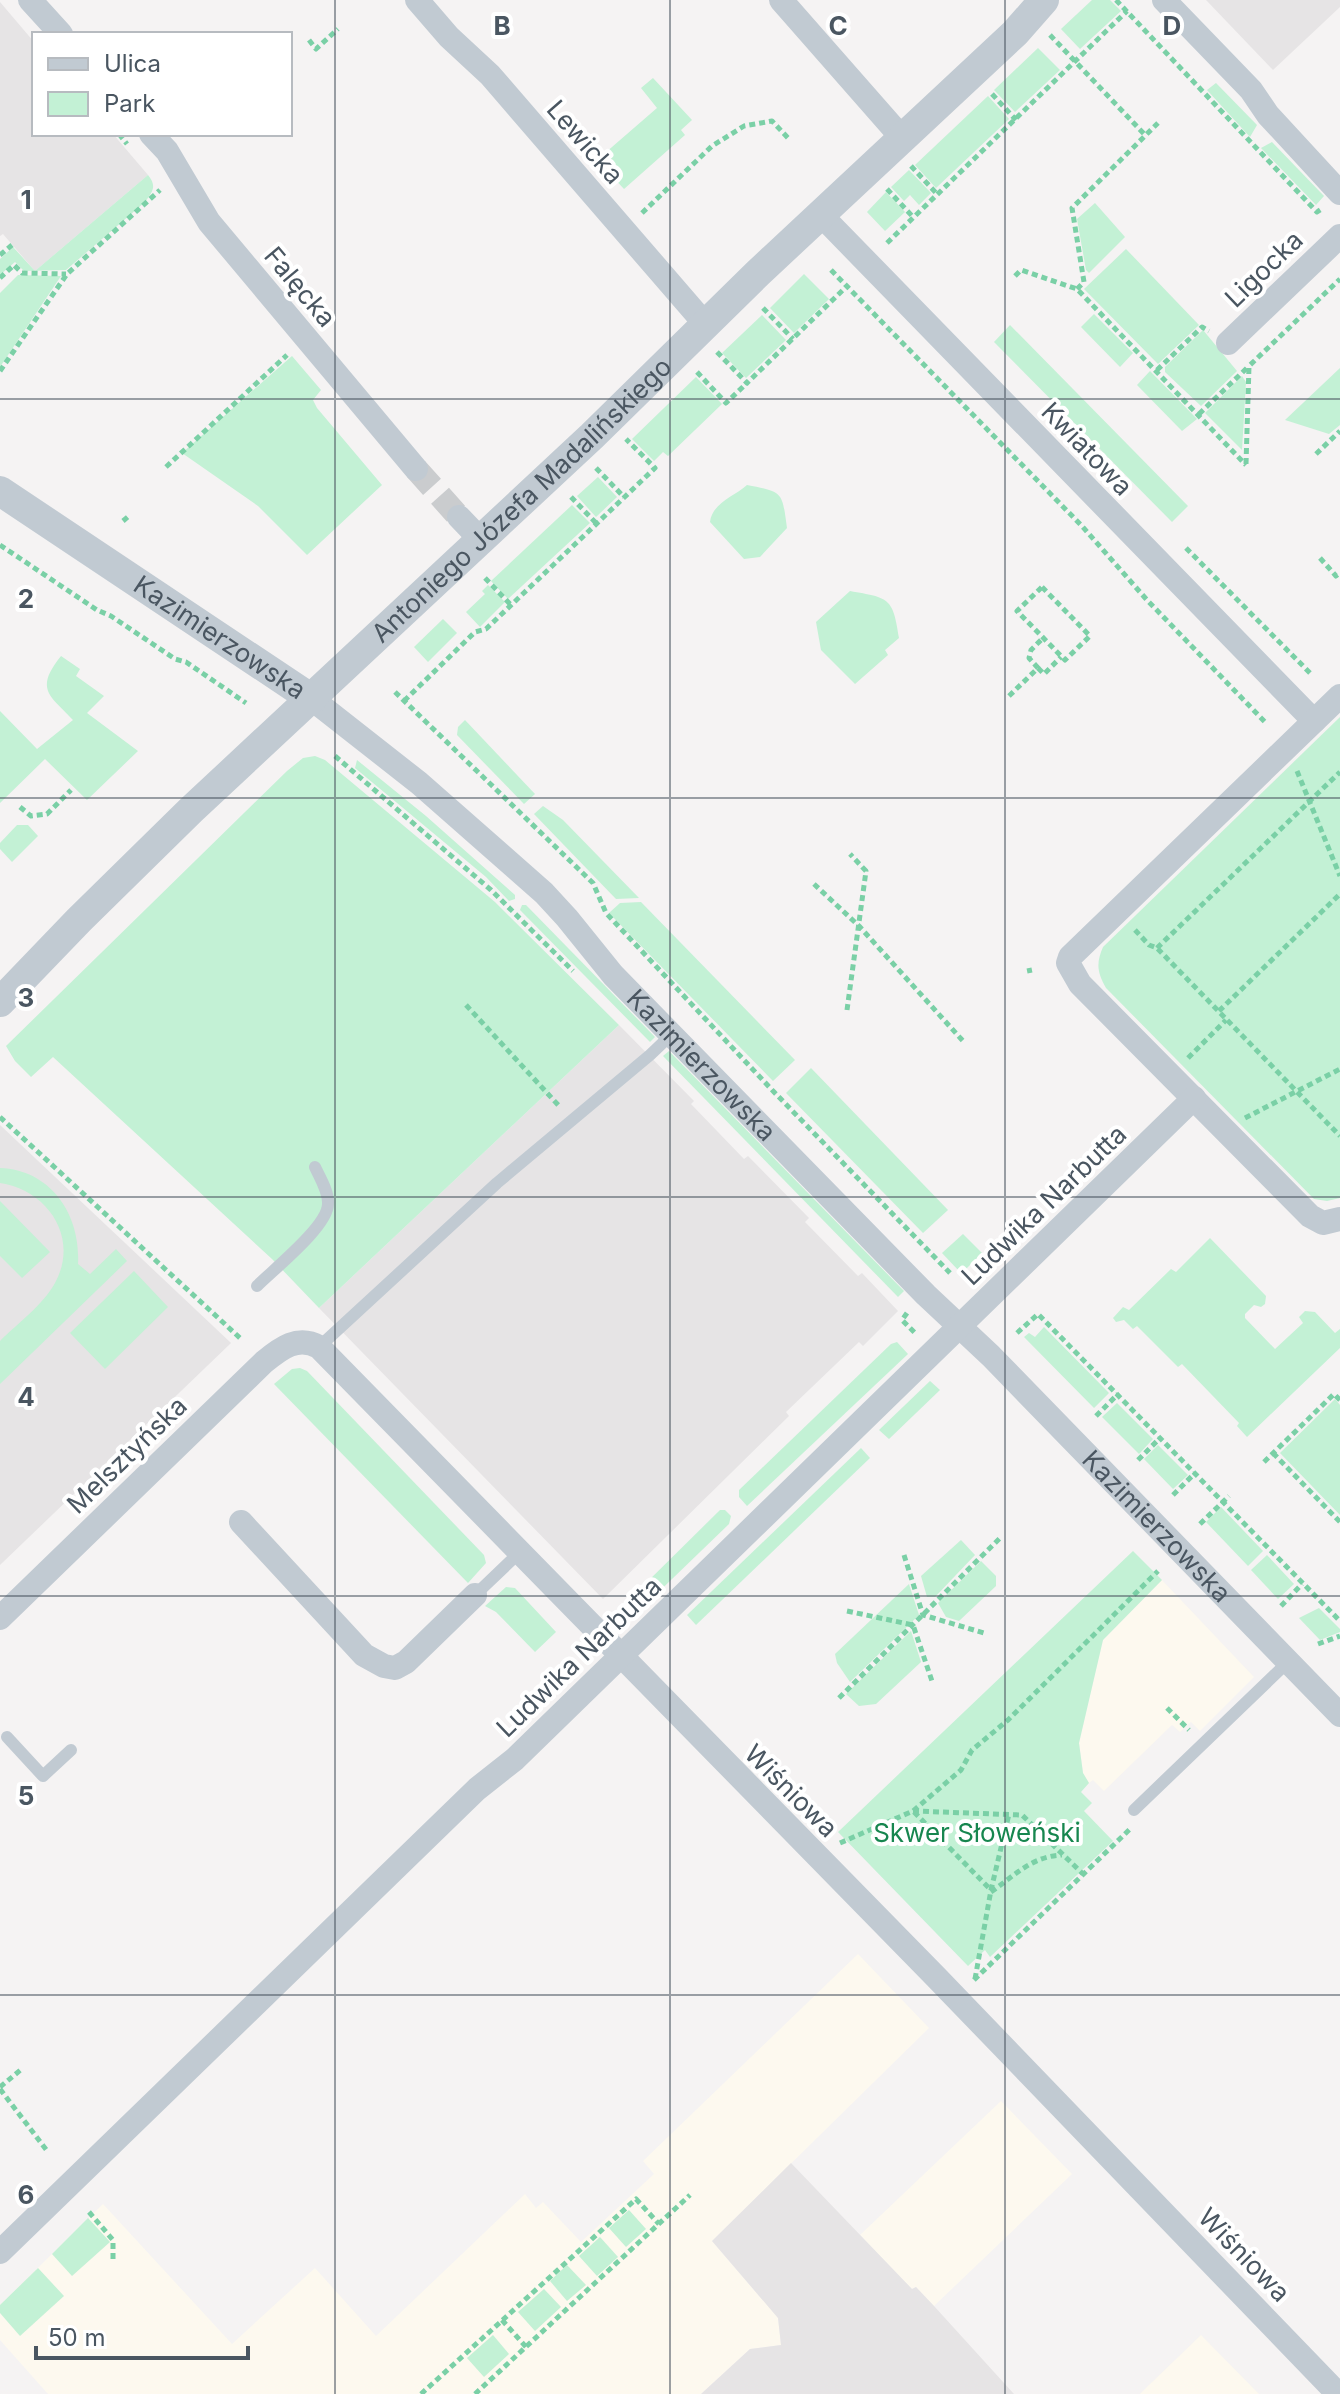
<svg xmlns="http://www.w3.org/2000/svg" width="1340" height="2394" font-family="Inter,sans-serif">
<rect width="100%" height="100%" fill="#f5f3f3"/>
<g fill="#fdf9ef">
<path d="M1162,1580L1254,1677L1200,1731L1191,1722L1180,1732L1172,1725L1104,1791L1093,1780L1089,1783L1083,1773L1079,1743L1103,1640Z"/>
<path d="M858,1954L929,2028L712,2241L778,2318L781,2345L750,2349L701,2394H48L0,2340V2305L103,2204L232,2344L315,2268L376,2336L525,2194L536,2208L543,2202L581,2242L654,2174L643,2161Z"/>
<path d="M1001,2101L1072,2174L934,2306L916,2287L912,2289L860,2235Z"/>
<path d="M1201,2335L1259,2394H1140L1149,2385Z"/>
</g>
<g fill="#e6e4e5">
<path d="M1206,0H1340V7L1273,70Z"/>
<path d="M0,2L34,42V134H113L148,175L35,271L3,234L0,236Z"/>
<path d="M619,1025L694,1101L691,1104L744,1159L748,1156L809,1218L805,1222L858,1276L862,1273L898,1311L863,1346L859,1342L786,1412L789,1416L603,1599L319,1308Z"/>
<path d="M0,1125L231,1343L0,1565Z"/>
<path d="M791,2163L912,2289L916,2287L934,2306L1014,2394H701L750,2349L781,2345L778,2318L712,2241Z"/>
</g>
<g fill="#c3f1d5">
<path d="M1092,0H1110L1121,11L1080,49L1061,29Z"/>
<path d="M1038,48L1060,70L1015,112L994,90Z"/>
<path d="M653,78L692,120L681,130L685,135L624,189L597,160L657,108L641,88Z"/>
<path d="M1216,83L1257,125L1250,137L1207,90Z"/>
<path d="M988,96L1009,119L936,188L915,165Z"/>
<path d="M1272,142L1324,196L1316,205L1261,148Z"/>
<path d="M909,170L931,193L919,205L910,195L904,201L891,187Z"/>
<path d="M148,175C157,186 153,191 145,202L66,270L24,271L15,262L0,275V259L13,247L35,271Z"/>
<path d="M886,192L905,212L885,231L867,212Z"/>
<path d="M1095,203L1125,237L1089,273L1086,270L1077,219Z"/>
<path d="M1126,249L1199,325L1158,364L1084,289Z"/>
<path d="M804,274L829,299L794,333L770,308Z"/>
<path d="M18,275L61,276L0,367V293Z"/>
<path d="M1094,314L1133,353L1120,367L1081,327Z"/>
<path d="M762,315L786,340L746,378L722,353Z"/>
<path d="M1010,325L1188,506L1172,522L994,342Z"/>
<path d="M1203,330L1237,371L1201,406L1165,372V367Z"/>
<path d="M292,356L321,390L313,400L317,408L382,485L307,555L258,506L182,453Z"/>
<path d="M1340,368V425L1329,434L1285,420Z"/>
<path d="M1150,371L1197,419L1182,431L1137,385Z"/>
<path d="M1242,376L1246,382L1242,450L1205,413Z"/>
<path d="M696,377L722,404L668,456L663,452L654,461L632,439Z"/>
<path d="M598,477L617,497L596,517L577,496Z"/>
<path d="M747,485C784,492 782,492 787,528L760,557L744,559L710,522C712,503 735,496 747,485Z"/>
<path d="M572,505L590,523L508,599L491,581Z"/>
<path d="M488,585L505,602L480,627L466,612L485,594L482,591Z"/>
<path d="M850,591C889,598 893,597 899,638L885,650L888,655L855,684L821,650L816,622Z"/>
<path d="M443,619L457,633L428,662L414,647Z"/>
<path d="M61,656L80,669L76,676L104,696L87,713L138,751L87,800L45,759L0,803V711L37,749L73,720C50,695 34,690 61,656Z"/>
<path d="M1340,717V1198L1327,1201L1314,1199L1106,988C1097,972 1096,963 1103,947Z"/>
<path d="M465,720L535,794L524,804L457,735L458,727Z"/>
<path d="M315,756L325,760L495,902L619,1025L319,1308L272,1259L53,1057L31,1077L15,1061L6,1046L287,771L303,758Z"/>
<path d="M357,760L426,816L515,895V899L509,901L486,877L355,768Z"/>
<path d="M543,806L563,820L639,898L616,899L534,814Z"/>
<path d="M17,825H28L38,836L12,862L0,849V843Z"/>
<path d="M641,902L795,1060L773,1081L609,913L620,903Z"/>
<path d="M522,905H526L655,1037L650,1042L520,910Z"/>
<path d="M669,1051L904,1291L898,1297L663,1056Z"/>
<path d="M811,1068L948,1210L923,1233L786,1093Z"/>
<path d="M0,1168C52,1170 81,1216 78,1264L90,1274L116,1249L127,1261L0,1384V1341C18,1323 43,1305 55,1283C80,1237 47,1190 0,1183Z"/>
<path d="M0,1201L50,1252L22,1278L0,1256Z"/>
<path d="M963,1234L982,1253L965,1270L959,1271L942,1253Z"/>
<path d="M1210,1238L1266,1296L1265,1304L1261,1307L1254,1305L1245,1314V1318L1275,1349L1303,1323L1299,1317L1305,1311L1315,1312L1335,1333L1340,1329V1348L1247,1437L1237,1426L1239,1423L1182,1364L1178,1367L1137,1326L1133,1329L1124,1320L1116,1322L1113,1318L1123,1307L1129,1310L1171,1269L1176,1272Z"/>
<path d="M134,1271L168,1307L105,1369L70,1333Z"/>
<path d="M1044,1327L1109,1393L1094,1408L1024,1337L1029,1333L1035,1337Z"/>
<path d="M897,1342L908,1354L747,1506L739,1497V1490L891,1344Z"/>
<path d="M300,1368L307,1371L484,1555L486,1563L468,1583L274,1384L292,1369Z"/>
<path d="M930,1381L940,1390L889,1439L879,1430Z"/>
<path d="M1335,1399L1340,1405V1515L1280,1453Z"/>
<path d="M1117,1403L1153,1439L1139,1454L1102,1417Z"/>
<path d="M1158,1445L1188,1475L1173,1489L1144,1459Z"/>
<path d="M861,1448L870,1458L696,1625L687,1615Z"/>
<path d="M1221,1507L1263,1551L1248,1566L1206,1522Z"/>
<path d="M720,1510H725L731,1516L729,1524L643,1607L635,1598V1594Z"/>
<path d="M961,1540L975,1555L935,1597H927L921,1576Z"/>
<path d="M1133,1551L1162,1580L1103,1640L1079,1743L1083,1773L1089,1783L1081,1792L1092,1803L1084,1811L1113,1841L990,1957L985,1950L968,1966L838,1832Z"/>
<path d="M1267,1555L1294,1584L1278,1599L1251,1570Z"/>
<path d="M981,1561L996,1576V1586L959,1621L946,1617L938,1603Z"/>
<path d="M909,1584L919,1615L850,1682L837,1663L835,1654Z"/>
<path d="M506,1587L515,1588L556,1632L535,1652L496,1612L485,1606Z"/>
<path d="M1319,1608L1340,1629V1632L1320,1640L1299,1618Z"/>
<path d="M911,1631L921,1662L876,1704L859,1706L846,1694Z"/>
<path d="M629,2210L646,2229L626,2247L609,2228Z"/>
<path d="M88,2218L110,2242L72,2276L52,2254Z"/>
<path d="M600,2237L618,2257L597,2276L579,2256Z"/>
<path d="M567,2265L586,2285L567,2301L550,2281Z"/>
<path d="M38,2268L64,2296L20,2336L0,2313V2305Z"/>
<path d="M544,2289L561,2307L535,2331L518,2312Z"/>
<path d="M493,2335L509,2354L484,2377L467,2358Z"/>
</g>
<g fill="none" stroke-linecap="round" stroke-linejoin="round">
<path stroke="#caccce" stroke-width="24" stroke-dasharray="24 12" stroke-linecap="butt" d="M416,469L459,517"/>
<g stroke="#7ad0a6" stroke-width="5" stroke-dasharray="6 4" stroke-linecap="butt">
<path d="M1116,0L1317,212L1323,208"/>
<path d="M1050,35L1146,136"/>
<path d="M309,40L316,49L338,29"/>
<path d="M992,94L1016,120"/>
<path d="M119,134L127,144"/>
<path d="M911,166L938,195"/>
<path d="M887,189L914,218"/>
<path d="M642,213L712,146L744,126L772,121L789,139"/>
<path d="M887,243L1127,11"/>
<path d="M0,255L12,245"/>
<path d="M831,270L1081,525L1147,600L1265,722"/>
<path d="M1015,276L1021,270L1077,289L1246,465"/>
<path d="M0,278L14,265L22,273L66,274"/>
<path d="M1077,289L1084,282L1072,208L1158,123"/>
<path d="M763,308L793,339"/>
<path d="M717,352L747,383L846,287"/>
<path d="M1157,370L1202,327L1209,331"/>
<path d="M0,371L67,274L160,190"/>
<path d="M697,372L726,403L747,383"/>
<path d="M1199,414L1248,367"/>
<path d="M1316,454L1340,431"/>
<path d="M1246,464L1249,366L1340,279"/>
<path d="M166,467L287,355"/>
<path d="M596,468L624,497"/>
<path d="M571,497L597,524"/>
<path d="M123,521L130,515"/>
<path d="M0,545L97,610L111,616L175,659L186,662L246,703"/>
<path d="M1186,548L1312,675"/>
<path d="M1320,558L1336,576L1340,572"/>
<path d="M485,578L511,605"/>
<path d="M1042,587L1090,636L1065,660L1017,611Z"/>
<path d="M1038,668L1044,674L1061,657"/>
<path d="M395,692L593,883L606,913L774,1092L950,1273"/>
<path d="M1009,696L1038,668L1029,658L1031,650L1043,638"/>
<path d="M404,701L475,632L486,629L655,468L626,439"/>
<path d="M335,756L491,890L573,971"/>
<path d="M1297,771L1340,876"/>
<path d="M20,807L31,816L47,814L71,790"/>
<path d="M814,884L859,926L963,1041"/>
<path d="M1135,930L1149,945L1157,948L1340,1136"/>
<path d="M1157,948L1340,772"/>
<path d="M1029,968L1030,973"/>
<path d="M466,1005L560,1107"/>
<path d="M847,1010L866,871L850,854"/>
<path d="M1219,1011L1340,894"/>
<path d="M1188,1058L1226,1020"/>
<path d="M0,1117L240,1338"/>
<path d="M1245,1118L1340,1069"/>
<path d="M907,1313L902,1320L916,1334"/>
<path d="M1017,1333L1038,1314L1340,1621"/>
<path d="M1096,1416L1118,1394"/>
<path d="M1273,1453L1340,1522"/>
<path d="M1138,1460L1160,1438"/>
<path d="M1264,1462L1334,1394L1340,1400"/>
<path d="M1173,1495L1195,1473"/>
<path d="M1200,1524L1229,1496"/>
<path d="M904,1555L923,1615L984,1633"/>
<path d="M1281,1606L1302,1584"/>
<path d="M847,1611L913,1625L933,1684"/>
<path d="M1318,1644L1340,1636"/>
<path d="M839,1698L1000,1538"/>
<path d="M1167,1708L1189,1730"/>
<path d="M913,1811L1022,1815L1083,1874"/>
<path d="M914,1812L991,1890"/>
<path d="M840,1843L913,1811L961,1770L972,1750L1008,1720L1158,1571"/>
<path d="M991,1892C1014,1876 1032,1856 1062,1855"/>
<path d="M975,1979L991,1890L1009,1814"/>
<path d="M974,1980L1130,1829"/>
<path d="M0,2087L23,2068"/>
<path d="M0,2089L48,2152"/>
<path d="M89,2212L113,2240V2261"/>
<path d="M502,2320L526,2347"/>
<path d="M421,2394L636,2199L659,2224"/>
<path d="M475,2394L690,2195"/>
</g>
<g stroke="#c1cad2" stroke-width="12">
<path d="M257,1286C274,1269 328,1226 328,1204C329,1192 320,1178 315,1167"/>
<path d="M319,1347L497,1183L650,1055L672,1034"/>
<path d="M475,1595L519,1553"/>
<path d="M7,1737L43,1776L71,1750"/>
<path d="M1134,1810L1288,1662"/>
</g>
<g stroke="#c1cad2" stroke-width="24">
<path d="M30,0L61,34"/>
<path d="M417,0L449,37L490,75L706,325"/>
<path d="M781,0L903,139"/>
<path d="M1164,0L1251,90L1268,115L1340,193"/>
<path d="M151,134L167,151L209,222L416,469"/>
<path d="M820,214L1314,721"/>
<path d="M1228,343L1340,236"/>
<path d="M459,517L480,539"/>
<path d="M1340,696L1070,957L1068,963L1080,984L1310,1216L1323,1223L1340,1219"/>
<path id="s1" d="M312,699L419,783L544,893L567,918L613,975L926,1295L991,1356L1340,1715"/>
<path d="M241,1522L364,1655L384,1666L395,1668L406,1662L475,1595"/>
<path d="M0,1618L264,1362C281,1348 298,1335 319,1347L936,1977L1338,2394"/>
<path d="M0,2252L477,1789L515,1759L1194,1098"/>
</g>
<g stroke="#c1cad2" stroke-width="30">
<path id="s2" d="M0,491L312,699"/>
<path id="s3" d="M0,1002L79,920L191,810L592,436L758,273L1015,33L1044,0"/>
</g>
</g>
<path fill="none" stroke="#4a5661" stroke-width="2" stroke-opacity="0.55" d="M335,0V2394M670,0V2394M1005,0V2394M0,399H1340M0,798H1340M0,1197H1340M0,1596H1340M0,1995H1340"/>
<g text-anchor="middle" stroke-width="8" stroke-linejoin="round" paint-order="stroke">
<g font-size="26" fill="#4a5661" stroke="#fff">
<text transform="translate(585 142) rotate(49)" y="9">Lewicka</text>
<text transform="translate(1264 269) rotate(-44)" y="9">Ligocka</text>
<text transform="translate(300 287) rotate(50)" y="9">Falęcka</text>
<text transform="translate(1087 449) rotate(46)" y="9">Kwiatowa</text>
<text dy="9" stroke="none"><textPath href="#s3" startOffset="724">Antoniego Józefa Madalińskiego</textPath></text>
<text dy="9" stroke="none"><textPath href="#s2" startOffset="264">Kazimierzowska</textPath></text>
<text dy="9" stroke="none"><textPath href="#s1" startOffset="536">Kazimierzowska</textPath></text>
<text transform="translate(1044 1205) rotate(-44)" y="9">Ludwika Narbutta</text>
<text transform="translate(127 1455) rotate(-44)" y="9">Melsztyńska</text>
<text dy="9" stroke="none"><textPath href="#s1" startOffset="1184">Kazimierzowska</textPath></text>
<text transform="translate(579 1657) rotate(-44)" y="9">Ludwika Narbutta</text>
<text transform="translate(791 1791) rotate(45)" y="9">Wiśniowa</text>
<text transform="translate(1244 2255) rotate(46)" y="9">Wiśniowa</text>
</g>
<g font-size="26" fill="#17864f" stroke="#fff">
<text x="977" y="1842">Skwer Słoweński</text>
</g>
</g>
<g font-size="26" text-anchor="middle" font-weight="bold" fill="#4a5661" stroke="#fff" stroke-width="8" stroke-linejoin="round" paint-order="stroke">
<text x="502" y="35">B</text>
<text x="838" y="35">C</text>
<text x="1172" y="35">D</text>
<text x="26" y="209">1</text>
<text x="26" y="608">2</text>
<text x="26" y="1007">3</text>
<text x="26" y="1406">4</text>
<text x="26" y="1805">5</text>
<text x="26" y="2204">6</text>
</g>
<rect x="32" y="32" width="260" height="104" fill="#ffffff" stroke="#b7bbc0" stroke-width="2"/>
<rect x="48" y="58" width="40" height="12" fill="#c1cad2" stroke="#b7bbc0" stroke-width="2"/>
<text x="104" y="72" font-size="24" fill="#4a5661">Ulica</text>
<rect x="48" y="92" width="40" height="24" fill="#c3f1d5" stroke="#b7bbc0" stroke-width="2"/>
<text x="104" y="112" font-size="24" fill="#4a5661">Park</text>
<path d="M36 2346v12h212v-12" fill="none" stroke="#4a5661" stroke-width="4"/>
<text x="48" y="2346" font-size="24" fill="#4a5661" stroke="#ffffff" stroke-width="6" paint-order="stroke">50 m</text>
</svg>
